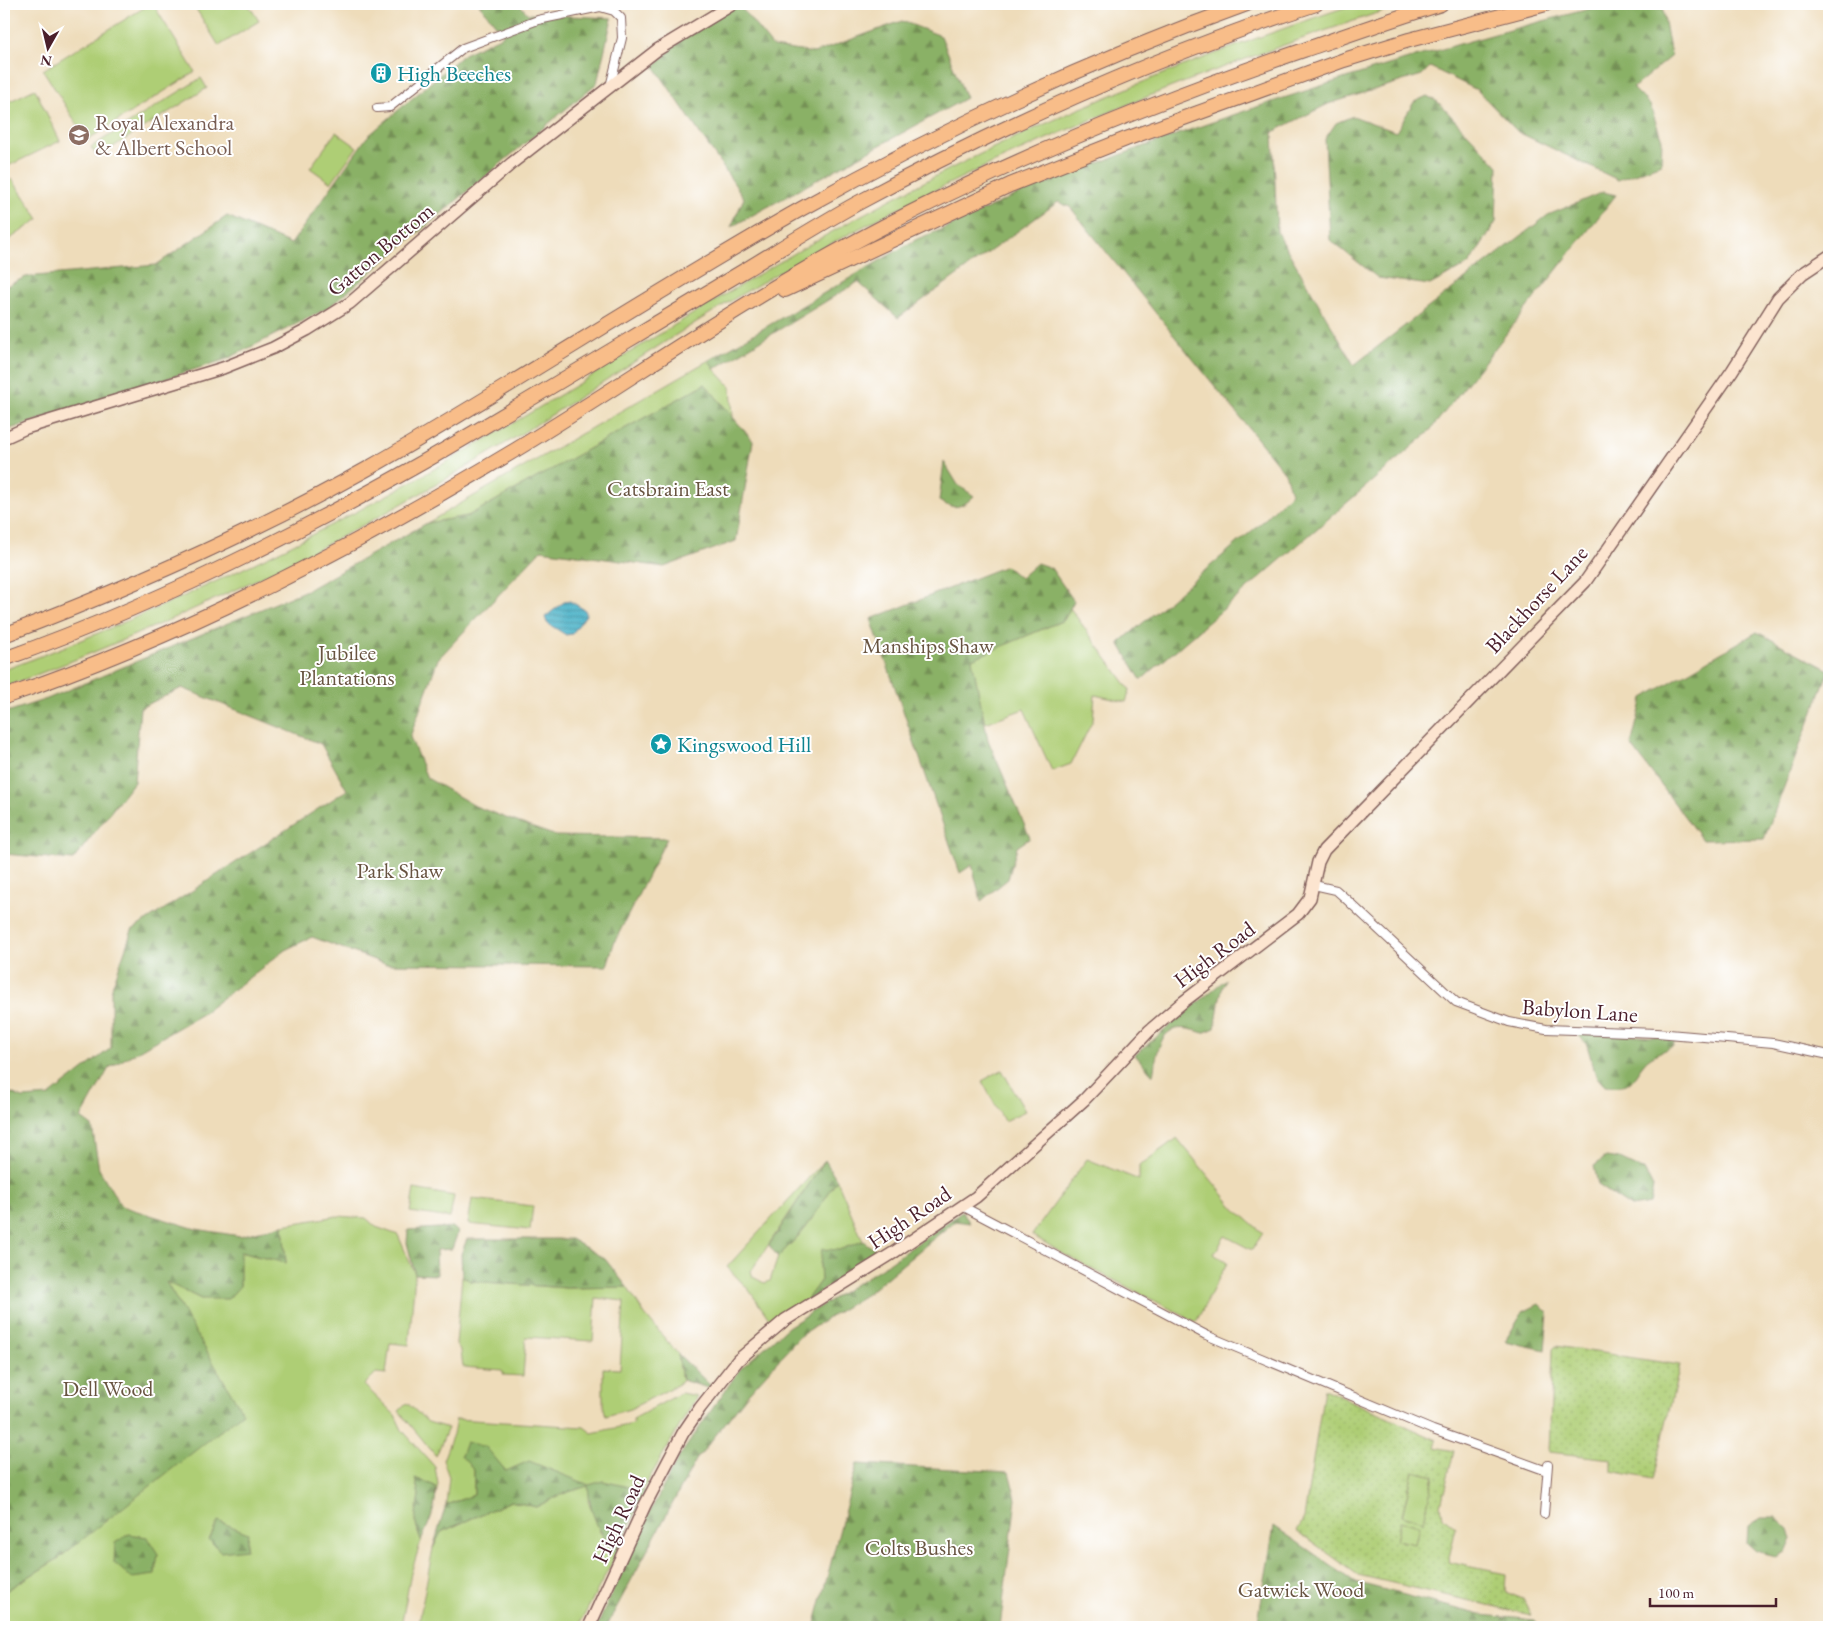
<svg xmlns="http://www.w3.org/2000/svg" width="1833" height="1631" font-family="'EB Garamond',serif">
<defs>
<pattern id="forest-firs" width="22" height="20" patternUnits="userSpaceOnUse" patternTransform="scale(1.25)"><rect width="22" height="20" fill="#8ab166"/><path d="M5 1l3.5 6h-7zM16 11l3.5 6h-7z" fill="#738f54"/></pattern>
<pattern id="garden-dots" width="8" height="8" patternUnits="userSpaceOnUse" patternTransform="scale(1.25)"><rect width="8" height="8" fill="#aece75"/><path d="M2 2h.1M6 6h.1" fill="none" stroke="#97b065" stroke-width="1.8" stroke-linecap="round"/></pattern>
<pattern id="water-rules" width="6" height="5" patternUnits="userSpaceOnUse" patternTransform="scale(1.25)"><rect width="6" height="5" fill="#49b2c8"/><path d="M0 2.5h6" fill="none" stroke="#3f90a3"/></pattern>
</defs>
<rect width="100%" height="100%" fill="#fff"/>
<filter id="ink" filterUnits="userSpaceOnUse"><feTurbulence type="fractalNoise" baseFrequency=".02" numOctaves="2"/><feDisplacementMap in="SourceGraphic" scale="10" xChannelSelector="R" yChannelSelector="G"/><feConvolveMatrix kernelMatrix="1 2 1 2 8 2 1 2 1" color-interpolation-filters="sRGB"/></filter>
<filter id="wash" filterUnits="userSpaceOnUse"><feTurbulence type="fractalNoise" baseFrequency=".0096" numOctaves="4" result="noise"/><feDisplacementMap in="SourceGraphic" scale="20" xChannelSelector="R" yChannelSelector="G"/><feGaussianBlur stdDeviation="1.12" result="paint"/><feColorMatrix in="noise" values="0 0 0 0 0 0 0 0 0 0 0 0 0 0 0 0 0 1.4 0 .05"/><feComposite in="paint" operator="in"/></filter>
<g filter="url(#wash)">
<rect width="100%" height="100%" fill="#eedcba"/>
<g fill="#aece75" stroke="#7c7650">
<path d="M150,4H153L195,72L87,140L43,70Z"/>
<path d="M193,4H248L259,21L219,46Z"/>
<path d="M1355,4H1405C1189,74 976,160 778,273C676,331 580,400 478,460C327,550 169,626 4,687V670C165,610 320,536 469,449C600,373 728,289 860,216C1018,129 1184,61 1355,4Z"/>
<path d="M201,78L207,88L97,157L91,147Z"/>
<path d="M35,89L60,141L4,168V104Z"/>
<path d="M336,132L357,147L331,183L310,168Z"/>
<path d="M12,179L39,219L4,243V185Z"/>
<path d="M709,360L714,369L731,387L733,417L705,384L468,516L427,523Z"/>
<path d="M1070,608L1130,690L1126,702L1095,695L1093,720L1071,764L1052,771L1024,709L985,723L971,659L1064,620Z"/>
<path d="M1002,1070L1025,1111L1004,1121L982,1081Z"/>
<path d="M1177,1138L1235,1209L1263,1233L1252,1250L1225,1236L1214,1254L1227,1263L1196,1322L1067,1256L1032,1235L1087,1159L1139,1180V1166Z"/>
<path d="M825,1160L751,1271L753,1277L764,1283L770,1281L778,1257L805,1229L837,1180L863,1241L839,1250L820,1264L821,1280L805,1302L772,1323L749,1290L727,1267Z"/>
<path d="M414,1189L454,1196L450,1218L410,1212Z"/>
<path d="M472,1199L533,1206L530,1230L468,1224Z"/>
<path d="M337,1216L366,1218L376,1227L398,1235L415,1274L409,1345L390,1343L386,1374L376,1373L364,1385L395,1415L402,1430L435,1467L438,1484L436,1496L435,1486L415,1479L419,1495L415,1521L421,1541L411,1573L401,1627H4V1592L59,1558L166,1281L201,1299L240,1286L239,1252L286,1263L283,1225Z"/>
<path d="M462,1276L470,1281L567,1288L627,1287L645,1315L678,1354L682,1380L679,1384L630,1409L606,1416L603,1405V1368L620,1369L624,1301L596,1298L593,1341L526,1337L523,1376L504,1375L502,1370L463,1367L461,1351L456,1344Z"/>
<path d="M681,1393L697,1396L642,1491L603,1481L588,1500L600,1532L616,1555L578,1627H418L433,1548L441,1532L511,1501L536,1507L562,1494L588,1485L506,1471L474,1470V1495L446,1505L449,1477L443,1460L453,1434L456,1419L584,1427L592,1433L633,1424V1419Z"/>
<path d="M407,1403L428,1422L448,1428L436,1456L399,1411Z"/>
<path d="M1413,1471L1434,1476L1424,1521L1402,1516Z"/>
<path d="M1400,1521L1420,1525L1415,1544L1396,1540Z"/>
</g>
<g fill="url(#forest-firs)" stroke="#6a6848">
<path d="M479,4H519L528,14L612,18L597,83L328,308L227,359L4,431V287L26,277L156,265L227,216L291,244L367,137L464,54L504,35Z"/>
<path d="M718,4H738L773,47L814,53L902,21L941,36L966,98L731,227L744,198L654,66Z"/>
<path d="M1609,4H1665L1663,10L1671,56L1633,88L1650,105L1662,140L1661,164L1618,180L1518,132L1477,90L1430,67L1422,75L1328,104L1273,132L1277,232L1354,365L1548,215L1603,192L1616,195L1428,433L1141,680L1119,643L1260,524L1291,493L1285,473L1070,207L1058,202L898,318L858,282L714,369L709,360L917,239C959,224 997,202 1038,186C1224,114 1416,52 1609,4Z"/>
<path d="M1427,96L1438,102L1498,166L1496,222L1469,264L1430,285L1378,278L1330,240L1325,139L1336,123L1353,116L1396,132L1414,102Z"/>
<path d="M705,384L753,441L736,541L664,567L541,550L438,659L410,737L427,778L475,806L506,818L556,836L667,838L614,943L607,966L385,964L312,937L285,950L202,1014L109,1068L81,1118L92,1126L99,1169L121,1206L196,1229L240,1236L283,1225L286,1263L240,1252V1286L228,1299H201L166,1282L243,1413L59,1558L4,1592V1090L23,1098L49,1096L111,1048V990L132,930L347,790L321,744L182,688L140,708L134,782L73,860L4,854V713L47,699L309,589L427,523L468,516Z"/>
<path d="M944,462L958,485L974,496C962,508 953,510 939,501Z"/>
<path d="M1037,563L1051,568L1074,601L1064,620L972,659L988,740L1030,838L1017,847L1008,879L981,901L972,865L960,873L871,619L1006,566L1020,578Z"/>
<path d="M1757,632L1829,670L1764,839L1702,840L1631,745L1643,698Z"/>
<path d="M1226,979C1218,996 1219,1011 1215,1028L1203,1033C1162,1018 1159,1042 1153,1075L1135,1055Z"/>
<path d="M1577,1033L1676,1038L1673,1046C1665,1050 1651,1055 1645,1062C1628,1082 1636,1088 1605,1086L1596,1076L1587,1045Z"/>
<path d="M1606,1157L1620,1159L1645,1171L1653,1187L1650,1204L1631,1207L1598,1185L1594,1166Z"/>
<path d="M825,1160L837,1180L805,1229L778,1257L769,1245Z"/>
<path d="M962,1212L970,1223L955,1221L867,1294L801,1335L748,1394L696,1460L606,1627H597L634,1542L679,1457L740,1369L788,1327L889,1263Z"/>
<path d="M453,1227L458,1232L452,1249L436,1250L437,1275L415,1274L407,1243L408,1230Z"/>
<path d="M467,1239H571L605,1259L627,1287L567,1288L470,1281L462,1276L461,1254Z"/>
<path d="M863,1241L880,1253L805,1302L821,1280L820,1264L822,1249L839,1250Z"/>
<path d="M1539,1304L1548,1313L1545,1350L1505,1341L1523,1312Z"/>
<path d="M678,1354L710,1385L708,1388L682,1380Z"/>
<path d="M466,1442L486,1447L506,1471L529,1461L589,1485L603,1481L645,1491L616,1555C599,1531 590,1516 588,1486L562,1494L536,1507L511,1501L441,1532L433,1548L446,1505L474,1495V1470L461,1456Z"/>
<path d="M857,1464L1009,1472L1016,1499L1000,1627H814Z"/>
<path d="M415,1478L435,1486C438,1506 429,1523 421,1541L415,1521L419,1495Z"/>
<path d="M1761,1517H1777L1789,1528L1792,1538L1786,1552L1776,1557L1756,1552L1747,1544L1748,1526Z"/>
<path d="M218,1521L248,1533L246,1549L221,1552L209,1540Z"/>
<path d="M1274,1526L1355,1582L1481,1615L1535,1620L1541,1627H1257Z"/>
<path d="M129,1534L147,1537L158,1554L155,1575L132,1578L114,1563L115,1543Z"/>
</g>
<g fill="url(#garden-dots)" stroke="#7c7650" fill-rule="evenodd">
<path d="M1556,1346L1680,1365L1653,1479L1611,1471V1459L1549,1452L1553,1349Z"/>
<path d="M1324,1389L1437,1440L1435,1447L1454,1451L1441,1505L1443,1517L1456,1528L1448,1562L1506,1574L1505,1592L1523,1599L1531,1615L1358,1575L1297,1531L1304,1518ZM1413,1471L1434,1476L1424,1521L1402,1515ZM1400,1521L1419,1526L1415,1544L1396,1540Z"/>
</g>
<path fill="url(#water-rules)" stroke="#4a687a" d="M570,601L585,610L586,615L572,634L566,635L547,623L545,617L564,602Z"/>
</g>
<g filter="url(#ink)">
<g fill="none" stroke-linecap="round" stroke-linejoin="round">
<g stroke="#83615d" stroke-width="10">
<g id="street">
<path d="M377,108L390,107L463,48L538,20L600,7L614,11L621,18L622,38L610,87"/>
<path d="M1314,885L1336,890L1345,898L1456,1002L1509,1022L1546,1029L1657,1033L1773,1043L1829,1055"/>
<path d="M962,1206L1206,1335L1433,1430L1547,1471"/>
<path d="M1544,1514L1548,1465"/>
</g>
</g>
<g stroke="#83615d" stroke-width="14">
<g id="secondary">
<path d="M4,438L26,428L223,368L273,348L307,330L350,303L512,163L657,50L733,4"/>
<path d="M589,1627L645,1505L683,1433L700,1408L738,1360L785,1320L893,1253L976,1197L1084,1100L1149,1031L1183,1002L1298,914L1310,898L1318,862L1324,850L1585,582L1732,371L1778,298L1802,274L1829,256"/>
</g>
</g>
<g stroke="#83615d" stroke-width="16">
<g id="highway">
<path d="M785,290L1010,185L1126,139L1344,60L1409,40L1546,4"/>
<path d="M4,635C128,588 251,534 367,469C514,385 654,292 801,209C944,129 1093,59 1247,4"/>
<path d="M4,659C150,607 290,538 425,461C531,400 636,335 742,272C780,249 818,225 856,204C1004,124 1157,56 1316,4"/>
<path d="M4,697C184,636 354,547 517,449C611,392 701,329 797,274C957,181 1129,110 1304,50C1350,34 1395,18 1441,4"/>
</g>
</g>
<use href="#street" stroke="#fff" stroke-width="8"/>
<use href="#secondary" stroke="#fce5d0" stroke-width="11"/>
<use href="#highway" stroke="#f8bd89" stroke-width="14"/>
</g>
</g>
<defs>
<g id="building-disc" transform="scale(1.125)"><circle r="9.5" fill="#0f9aa8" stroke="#fff"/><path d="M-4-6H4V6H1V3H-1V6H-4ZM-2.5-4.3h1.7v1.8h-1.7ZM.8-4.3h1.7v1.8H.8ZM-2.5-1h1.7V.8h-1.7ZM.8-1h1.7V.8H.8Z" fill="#fff"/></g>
<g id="school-disc" transform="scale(1.125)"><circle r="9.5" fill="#8d6e63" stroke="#fff"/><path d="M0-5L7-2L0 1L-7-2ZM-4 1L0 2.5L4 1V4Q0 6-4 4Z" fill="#fff"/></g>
<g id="sight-disc" transform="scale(1.125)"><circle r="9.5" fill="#0f9aa8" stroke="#fff"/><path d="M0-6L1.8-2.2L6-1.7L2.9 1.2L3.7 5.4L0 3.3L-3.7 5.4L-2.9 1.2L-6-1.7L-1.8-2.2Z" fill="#fff"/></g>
</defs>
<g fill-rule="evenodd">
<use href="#building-disc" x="381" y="73"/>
<use href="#school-disc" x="79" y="135"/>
<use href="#sight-disc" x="661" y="744"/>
</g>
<g text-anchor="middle" stroke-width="4" stroke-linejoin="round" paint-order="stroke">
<g font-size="22" fill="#0d838f" stroke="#fff" text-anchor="start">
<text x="397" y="81">High Beeches</text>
<text x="677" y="752">Kingswood Hill</text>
</g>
<g font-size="22" fill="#785e54" stroke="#fff" text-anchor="start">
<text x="95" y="130">Royal Alexandra<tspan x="95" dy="25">&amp; Albert School</tspan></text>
</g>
<g font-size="22" fill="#4a1f2b" stroke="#fff">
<text transform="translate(380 249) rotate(-40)" y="8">Gatton Bottom</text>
<text transform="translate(1536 599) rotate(-47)" y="8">Blackhorse Lane</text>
<text transform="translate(1214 954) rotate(-37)" y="8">High Road</text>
<text transform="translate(1580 1010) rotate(4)" y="8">Babylon Lane</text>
<text transform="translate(909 1217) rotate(-34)" y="8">High Road</text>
<text transform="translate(618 1519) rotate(-65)" y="8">High Road</text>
</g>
<g font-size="22" fill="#685441" stroke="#fff">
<text x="668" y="496">Catsbrain East</text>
<text x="928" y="653">Manships Shaw</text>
<text x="347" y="660">Jubilee<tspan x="347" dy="25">Plantations</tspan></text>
<text x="400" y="878">Park Shaw</text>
<text x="108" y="1396">Dell Wood</text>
<text x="919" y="1555">Colts Bushes</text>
<text x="1301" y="1597">Gatwick Wood</text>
</g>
</g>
<rect width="1833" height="1631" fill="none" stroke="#fff" stroke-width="20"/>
<g transform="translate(48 48) rotate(188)" stroke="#ffffff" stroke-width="4" paint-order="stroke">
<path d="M0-4L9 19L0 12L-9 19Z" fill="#4a1f2b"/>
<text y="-8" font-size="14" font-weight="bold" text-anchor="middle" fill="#4a1f2b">N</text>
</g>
<path d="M1650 1598v8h126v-8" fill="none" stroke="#4a1f2b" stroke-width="2.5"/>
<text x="1658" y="1598" font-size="15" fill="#4a1f2b" stroke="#ffffff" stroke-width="4" paint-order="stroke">100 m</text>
</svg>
